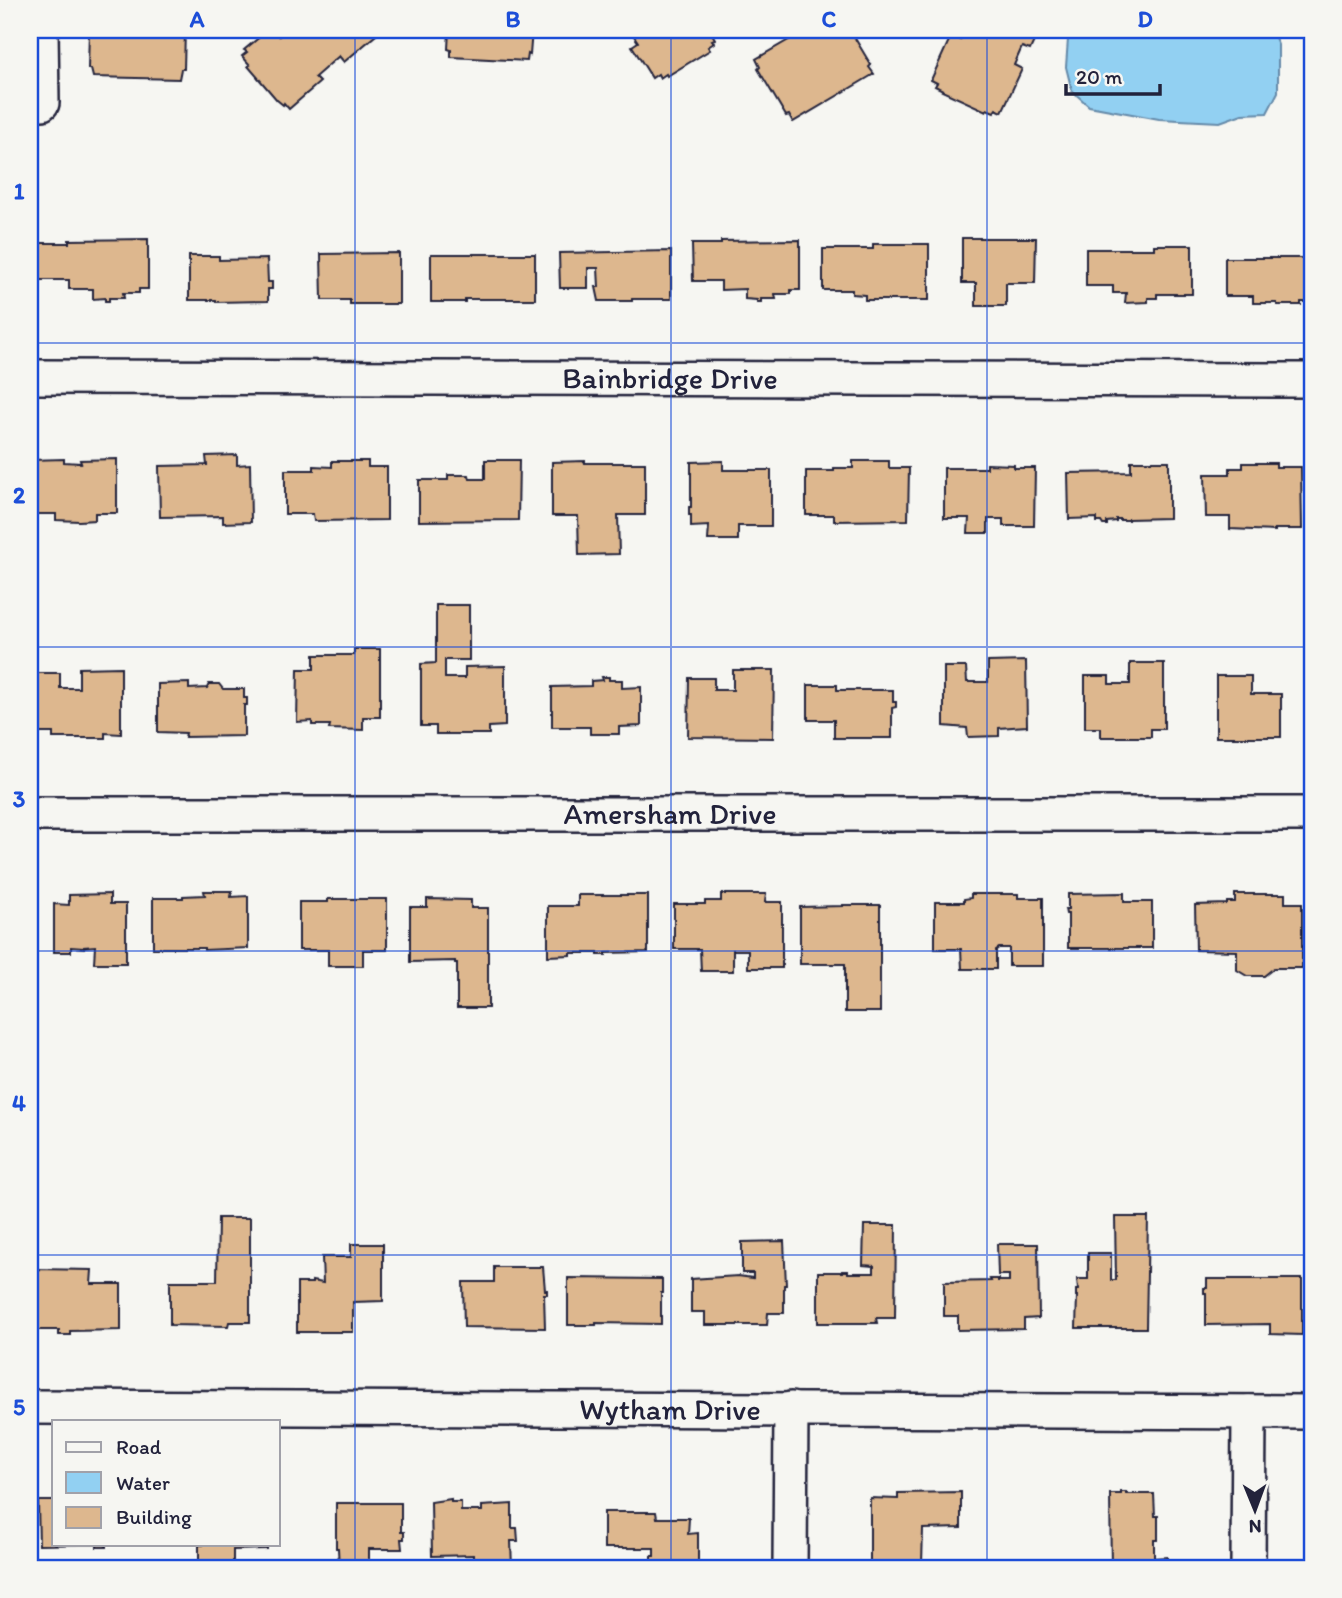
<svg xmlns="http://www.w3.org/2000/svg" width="1342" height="1598" font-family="Itim,sans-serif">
<rect width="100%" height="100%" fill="#f6f6f2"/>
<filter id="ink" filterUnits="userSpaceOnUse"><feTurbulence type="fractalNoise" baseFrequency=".0143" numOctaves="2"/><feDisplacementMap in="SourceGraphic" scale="14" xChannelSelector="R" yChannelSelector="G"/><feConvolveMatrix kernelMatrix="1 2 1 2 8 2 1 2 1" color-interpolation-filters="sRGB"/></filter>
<g filter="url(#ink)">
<path fill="#92d0f2" stroke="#658aa9" stroke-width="2" d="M1076,30H1272L1278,45V92L1267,113L1242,114L1220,122L1159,119L1089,106L1072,91L1066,67L1068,39Z"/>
<g fill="#ddb78e" stroke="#22223b" stroke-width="2">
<path d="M89,30H185L184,69H181L179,79L93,77L91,69H88Z"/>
<path d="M268,30H274L279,36L286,30H372L376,35L344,62L339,56L315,77L320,82L289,109L284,103L283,105L277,100L248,66L250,65L242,56L247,52L244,50Z"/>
<path d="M449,30H532L530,55L528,54L527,61L451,57V50L448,49Z"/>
<path d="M630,30H710L715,39L712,40L714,43L708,47L710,50L667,76L666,74L660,78L658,74L652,78L632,46L638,42Z"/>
<path d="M806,30H850L871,65L869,67L874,74L793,122L789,115L786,116L758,69L760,67L756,59Z"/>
<path d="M965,30H1039L1030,50L1022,47L1014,65L1022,69L1002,112L996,109L994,112L987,109L986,111L942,91L943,90L935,86L937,83L931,80L951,36L960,40Z"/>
<path d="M962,238H1036L1035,283H1006V306H976V283H962Z"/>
<path d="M148,239V289H139V293H123L124,298H109V301H105V298L93,299V289H69V280H40L39,243H69V240Z"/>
<path d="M800,240V290H791V294H775L776,299H761V302H757V300L745,299V289L721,290V281H693L692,244H721V241Z"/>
<path d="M873,244H929V300H865V295L852,294V290H823V249H873Z"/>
<path d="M1154,245H1192V294H1157V298H1148V302L1125,303L1126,293H1113V286H1086V249H1154Z"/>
<path d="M671,251V299H632V301H599L596,287H599L598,268H588V288H560L559,253Z"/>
<path d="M399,253V304H350V300H322L321,254Z"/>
<path d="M431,254H535V299H465V302H431Z"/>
<path d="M189,256H219V260L267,259L268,282H272V289H268V301L216,302V300H189Z"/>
<path d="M1225,258H1312V302H1301V305H1277V303H1253V296H1225Z"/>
<path d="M237,455V465L250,464L251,522L223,523V516L160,517L159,466L207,465L206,456Z"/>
<path d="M64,459V462L81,463L80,460L117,459V513H95V520L79,521L56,520V514H30V460Z"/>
<path d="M485,460H519L518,520L419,521V480H448V475H469L470,479H485Z"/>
<path d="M332,461H368V467H387V520L314,521L313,514H285V470H314V466L332,467Z"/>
<path d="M585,461V463H645V515H618L619,554L579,555L578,516H552V462Z"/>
<path d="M723,461V470H771V526H738V540H708L709,526L691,527V515H689V507H691V462Z"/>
<path d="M853,461H889V468H909L908,520L834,521V515H806V471H834V468H853Z"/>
<path d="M1131,461H1169V518L1128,519V520H1120V519H1116V521L1107,522V525H1103L1101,522H1097V518L1069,519L1068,473L1131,472Z"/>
<path d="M1243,463H1276V467H1301L1302,529H1275V531L1230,529V517H1206L1205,474H1230V468H1243Z"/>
<path d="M987,464L1014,465V468H1035L1034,526H1003V519H988V533H968L969,518H944V468H987Z"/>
<path d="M436,605H469V660H445V678H465V667L505,666V726L489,727V734H436V726H421V664L436,663Z"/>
<path d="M354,649H380V717H363V730L329,729L330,725H312V721L297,722L298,669H314V655H354Z"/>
<path d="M1026,661L1027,726L999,728V736L968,737L967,728L944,726V667H966L967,682H988V662Z"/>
<path d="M1130,663H1164V729H1151V737H1101V728H1085V676H1109V684H1130Z"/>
<path d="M121,667V734L105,733V738H53V733H31V673H60V688H79V668Z"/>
<path d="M733,670H774L773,738L688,737L689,678H714V690H733Z"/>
<path d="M1216,676H1251V694H1281V737H1216Z"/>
<path d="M602,677H609V680H622V688L641,687V726L619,727V734H590V727H552V687L591,686V681L603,680Z"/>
<path d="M189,683V689L207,688L209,684H219L223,689H244V698H247V705H244V736L185,737L186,733L158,732V684Z"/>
<path d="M808,685H837V690H893V702H896V707L892,708V738H834V720H808Z"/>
<path d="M204,891H232L231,897L248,896V948L204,950V948H153V898H183V896L205,895Z"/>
<path d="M1124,893V902H1152V948H1068V914H1066L1065,909H1068V894Z"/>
<path d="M110,894V904H126V963H94L95,946L84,947V948L71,947V952H54V904L69,905V895Z"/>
<path d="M721,894H766L765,902H782V968H748V950H733V971H701L700,949H674V904H705V901H721Z"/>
<path d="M971,894H1018V898H1043V966H1009V948H999L996,950V969H962L961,949H935V902H964V899L971,898Z"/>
<path d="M1235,894H1285V903H1302V968H1274L1264,976H1247L1237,970V951L1196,950L1195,905L1227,904V902H1235Z"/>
<path d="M578,895H648V952L606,953V955H598V953H570V955L548,956V906H578Z"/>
<path d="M328,899H387V950H363V966H328V950H299V902H328Z"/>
<path d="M427,899L471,900V908H488V1008H457V963H455V961L410,962V907H427Z"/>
<path d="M843,905H880V1012H845V964H800V907L843,906Z"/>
<path d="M1115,1217H1148L1146,1328H1076L1077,1296H1076V1290H1078L1077,1279H1088V1253H1111V1280H1116Z"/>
<path d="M218,1218H250V1322H229L228,1326L170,1325V1281H217Z"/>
<path d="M864,1225H896L895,1318H876L877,1323H818V1272H842V1271H848V1273H874V1266L863,1265Z"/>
<path d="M784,1241L786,1285H784V1313H768L767,1325H705V1312H691V1279L738,1276L753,1278V1273H742V1242Z"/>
<path d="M351,1244H383V1301L353,1302V1332H297V1283H312V1281L323,1283L322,1257H351Z"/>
<path d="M997,1244H1038L1039,1318L1024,1319V1329L958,1330V1316H944V1282L991,1281L990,1279H998V1281H1009V1275H998Z"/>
<path d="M494,1267H543L545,1290H547V1294H544L545,1328L464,1327L463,1282H494Z"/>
<path d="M36,1269L92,1270L91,1284H121V1330L70,1331V1335H59V1330H35Z"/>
<path d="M568,1278L662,1279V1288H663V1293H661V1324L596,1323V1325H568Z"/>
<path d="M1207,1279H1302V1335L1270,1334V1324L1206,1325V1293H1204V1288H1207Z"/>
<path d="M961,1492V1528L923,1529L922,1564L912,1565V1567H905V1564H870V1498L898,1499V1493Z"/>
<path d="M1121,1492H1126V1494H1154L1155,1516H1158V1540H1154V1558L1167,1557V1568H1111L1110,1494H1121Z"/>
<path d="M451,1499V1502H461V1511H482V1506L512,1504V1528H517L518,1541H511L512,1568H473V1555L432,1556L431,1502Z"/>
<path d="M38,1501H54V1544H106V1547H97V1544L39,1545Z"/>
<path d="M336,1503H401V1532H404V1539H401L402,1549H369V1568H339L338,1548H336Z"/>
<path d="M604,1512H656L657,1518H689L688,1534L698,1533V1568H654V1562H651V1556H654V1548H604Z"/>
<path d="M203,1544H267V1549L233,1550V1568H195H199V1545H203Z"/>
</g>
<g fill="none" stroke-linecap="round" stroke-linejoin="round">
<g stroke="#22223b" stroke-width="38">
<g id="minor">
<path d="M41,30L42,103"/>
<path id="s1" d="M30,377L1312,380"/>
<path id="s2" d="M30,814H1312"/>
<path id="s3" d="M30,1407L1312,1412"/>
<path d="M790,1568L791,1409"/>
<path d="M1248,1568L1249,1412"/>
</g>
</g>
<use href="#minor" stroke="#f6f6f2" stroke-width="33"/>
</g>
</g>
<path fill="none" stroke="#1d4ed8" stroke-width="2" stroke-opacity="0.55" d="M355,30V1568M671,30V1568M987,30V1568M30,343H1312M30,647H1312M30,951H1312M30,1255H1312"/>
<g text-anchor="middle" stroke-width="6" stroke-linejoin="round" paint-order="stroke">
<g font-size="30" fill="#22223b" stroke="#f6f6f2">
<text dy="10" stroke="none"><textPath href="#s1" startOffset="640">Bainbridge Drive</textPath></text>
<text dy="10" stroke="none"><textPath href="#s2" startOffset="640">Amersham Drive</textPath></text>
<text dy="10" stroke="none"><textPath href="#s3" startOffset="640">Wytham Drive</textPath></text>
</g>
</g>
<rect width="1342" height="1598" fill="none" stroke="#f6f6f2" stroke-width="77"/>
<rect x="52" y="1420" width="228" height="126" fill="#f6f6f2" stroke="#a1a1a9" stroke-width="2"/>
<rect x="66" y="1442" width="35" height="10" fill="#f6f6f2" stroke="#a1a1a9" stroke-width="2"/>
<text x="116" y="1454" font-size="21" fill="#22223b">Road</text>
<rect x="66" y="1472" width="35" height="21" fill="#92d0f2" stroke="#a1a1a9" stroke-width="2"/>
<text x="116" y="1490" font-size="21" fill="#22223b">Water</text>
<rect x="66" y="1507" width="35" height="21" fill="#ddb78e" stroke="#a1a1a9" stroke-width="2"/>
<text x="116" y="1524" font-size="21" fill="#22223b">Building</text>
<g transform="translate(1255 1510) rotate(179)" stroke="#f6f6f2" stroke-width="5" paint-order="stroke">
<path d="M0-5L12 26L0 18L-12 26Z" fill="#22223b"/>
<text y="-10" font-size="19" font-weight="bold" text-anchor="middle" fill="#22223b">N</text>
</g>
<path d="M1066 84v10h94v-10" fill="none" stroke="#22223b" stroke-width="3.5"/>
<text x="1076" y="84" font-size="21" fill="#22223b" stroke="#f6f6f2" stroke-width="5" paint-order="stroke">20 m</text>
<rect x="38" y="38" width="1266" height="1522" fill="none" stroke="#1d4ed8" stroke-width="2.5"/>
<g font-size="23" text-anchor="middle" font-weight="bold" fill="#1d4ed8">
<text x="197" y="27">A</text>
<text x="513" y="27">B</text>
<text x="829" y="27">C</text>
<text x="1145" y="27">D</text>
<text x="19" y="199">1</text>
<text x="19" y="503">2</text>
<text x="19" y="807">3</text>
<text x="19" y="1111">4</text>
<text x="19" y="1415">5</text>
</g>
</svg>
